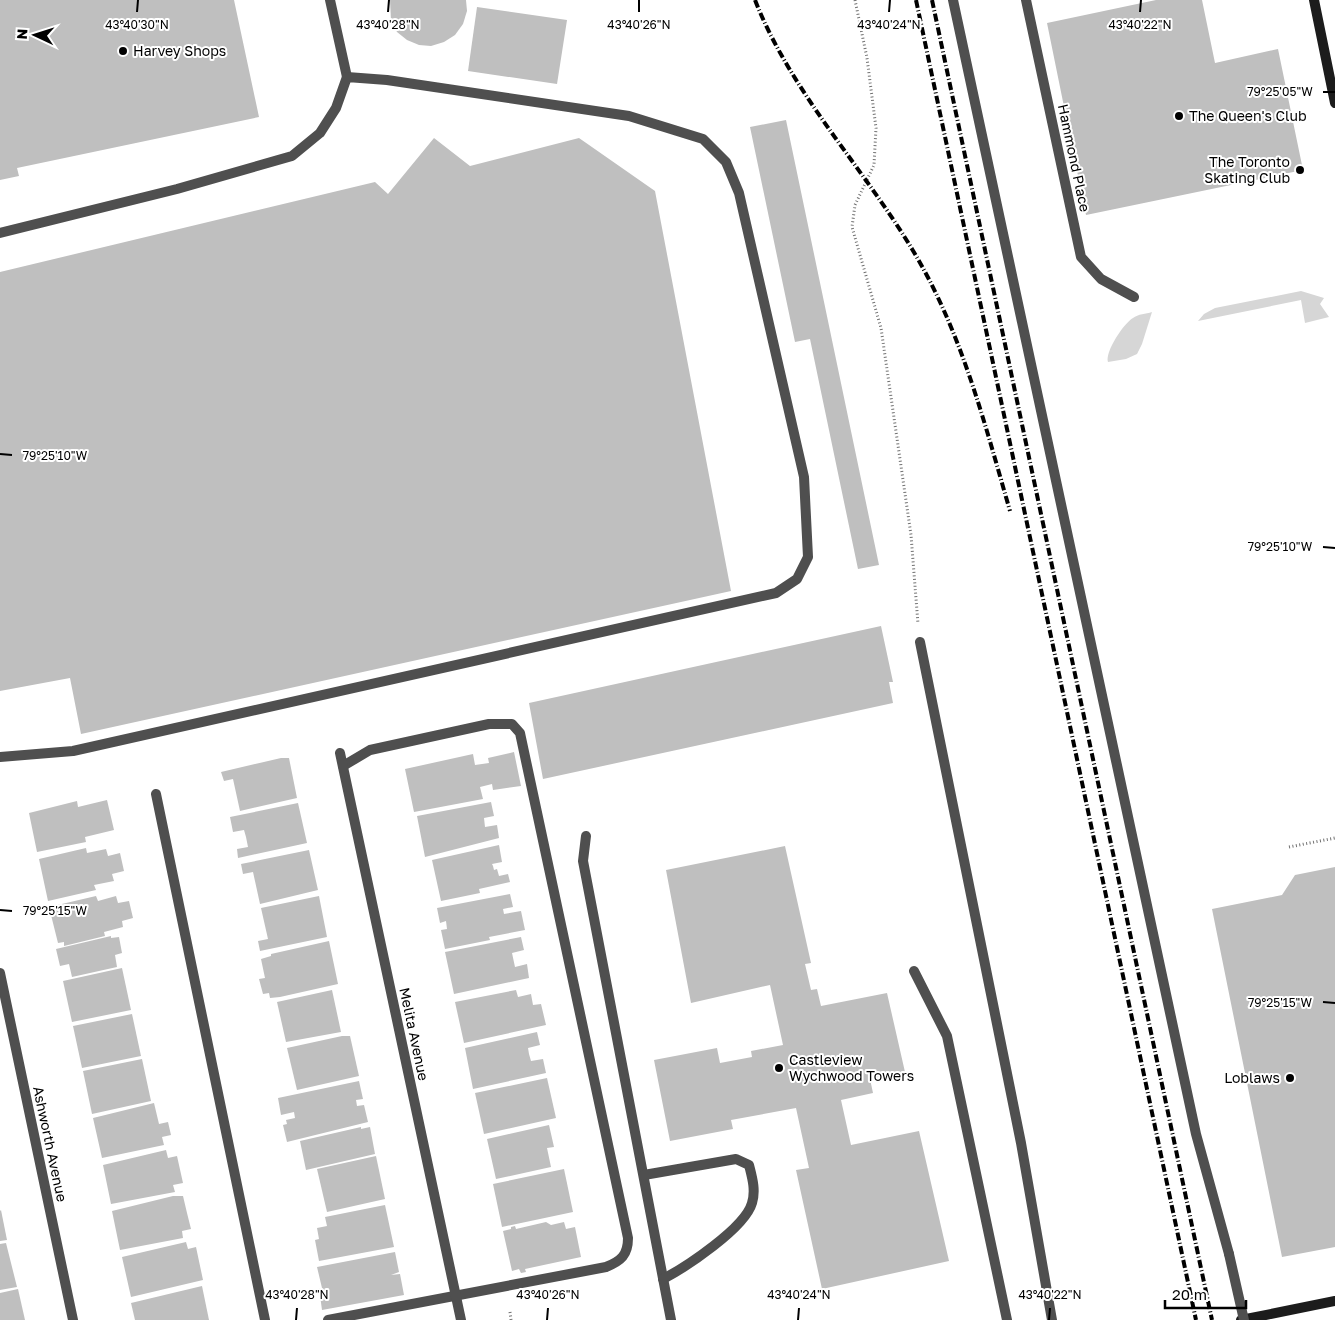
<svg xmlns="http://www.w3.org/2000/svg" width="1335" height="1320" font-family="'Golos Text',sans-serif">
<rect width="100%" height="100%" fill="#fff"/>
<g fill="#d6d6d6">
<path d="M1301,291L1324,298L1320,304L1329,317L1305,323L1301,300L1198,321L1204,314L1215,308Z"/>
<path d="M1152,312L1142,344L1137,354L1126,359L1108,362C1105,352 1123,324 1133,318C1138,314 1146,314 1152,312Z"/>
</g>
<g fill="#bfbfbf">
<path d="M0,0H234L259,117L17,168L19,176L0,180Z"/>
<path d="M390,0H466L467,11L463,24L455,35L444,42L431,46L419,45L407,40L397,32L391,21Z"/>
<path d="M1156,0H1202L1215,63L1278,49L1303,170L1086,215L1047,23Z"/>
<path d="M477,7L567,20L557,84L468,71Z"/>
<path d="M786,120L879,565L858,569L810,339L795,342L750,127Z"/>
<path d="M434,138L470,166L579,138L655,191L731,591L81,734L70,678L0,691V272L375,182L388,194Z"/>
<path d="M881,626L893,682H889L893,703L543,779L529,703Z"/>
<path d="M514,752L521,786L493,790L492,784L480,787L483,799L414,812L405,769L473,754L475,765L489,763L488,758Z"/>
<path d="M281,758H289L297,798L240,811L233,779L224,781L221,772Z"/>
<path d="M107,800L114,830L85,837L86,842L37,852L29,813L77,801L78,807Z"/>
<path d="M491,802L494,816L484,818L485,827L497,825L499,838L425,857L417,816Z"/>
<path d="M298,803L307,843L238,858L237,849L248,847L246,837L244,830L233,832L230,817Z"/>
<path d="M499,845L502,862L492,864L493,866L494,870L497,869L499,876L508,874L510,882L479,889L480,893L441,901L432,860Z"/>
<path d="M785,846L811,963L805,964L811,990L817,989L821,1006L887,993L905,1072L870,1079L873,1093L841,1100L851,1145L919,1131L949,1261L822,1289L796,1170L809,1168L796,1108L731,1120L733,1129L670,1141L654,1060L717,1048L720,1063L752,1057L751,1051L783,1045L770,985L691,1003L666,870Z"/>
<path d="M86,848L87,853L106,849L108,856L120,853L124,871L112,874L114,881L94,885L96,890L48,901L39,859Z"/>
<path d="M309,850L318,890L260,904L253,872L243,874L241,864Z"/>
<path d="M1335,867V1247L1282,1257L1212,909L1282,895L1295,875Z"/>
<path d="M510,894L513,907L503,909L504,914L521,911L525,930L489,937L490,940L445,949L441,930L447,929L446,921L440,923L437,908Z"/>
<path d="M96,896L98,901L116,896L118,903L129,901L133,918L122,921L123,927L104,932L105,936L64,946V942L58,943L49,907Z"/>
<path d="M319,896L327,937L260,951L258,941L268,939L261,908Z"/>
<path d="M111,936V938L119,937L122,953L115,955L117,967L72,977L69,964L60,966L56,949Z"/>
<path d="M521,937L524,950L512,953L515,967L527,964L529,978L454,994L445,952Z"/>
<path d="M329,941L338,984L280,997L270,998L269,993L263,994L259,979L265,978L261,959L271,956V954Z"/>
<path d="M122,968L131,1010L72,1022L63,981Z"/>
<path d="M332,990L341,1032L286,1042L277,1002Z"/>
<path d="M516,990L518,997L531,994L533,1005L541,1004L546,1025L464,1043L455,1002Z"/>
<path d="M132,1014L141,1056L82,1068L73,1026Z"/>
<path d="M537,1032L540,1045L528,1048L529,1054L531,1061L543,1059L546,1073L473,1089L465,1048Z"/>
<path d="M342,1036H350L359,1076L297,1090L287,1048Z"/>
<path d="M142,1059L151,1101L92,1114L83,1071Z"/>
<path d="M547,1078L556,1118L484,1134L475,1093Z"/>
<path d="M359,1081L363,1099L356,1100L357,1106L364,1105L368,1122L287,1142L283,1125L287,1124L286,1120L295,1118L294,1112L281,1115L278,1098Z"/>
<path d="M154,1103L159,1124L168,1122L171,1135L162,1137L164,1145L102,1158L93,1118Z"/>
<path d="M549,1125L554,1147L547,1148L551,1167L496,1179L487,1139Z"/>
<path d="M361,1127V1129L370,1127L375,1154L306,1170L300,1141Z"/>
<path d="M166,1150L168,1158L177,1156L183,1183L173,1185L175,1192L111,1204L103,1165Z"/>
<path d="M376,1156L385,1199L327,1212L317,1169Z"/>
<path d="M564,1169L573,1212L502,1227L493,1184Z"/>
<path d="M173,1196H183L187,1213L191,1229L182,1231L183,1238L120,1250L112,1211Z"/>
<path d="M385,1205L394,1247L319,1261L315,1240L319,1239L317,1228L327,1226L325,1217Z"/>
<path d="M1,1210L7,1240L0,1241V1211Z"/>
<path d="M546,1222L551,1225L564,1222L566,1229L575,1227L581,1257L525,1269L526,1272L521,1273L519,1269L512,1271L503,1231L511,1229V1227L515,1226L516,1229Z"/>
<path d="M186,1242L188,1249L196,1247L203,1280L131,1297L122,1257Z"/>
<path d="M6,1243L17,1287L0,1290V1244Z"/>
<path d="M395,1252L399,1272L391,1275L400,1274L404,1295L322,1310L319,1288H322L317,1267Z"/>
<path d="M202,1286L209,1320H135L131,1303Z"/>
<path d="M18,1289L25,1320H0V1293Z"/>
</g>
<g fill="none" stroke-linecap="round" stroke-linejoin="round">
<g stroke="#717171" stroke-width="3" stroke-dasharray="1 2.5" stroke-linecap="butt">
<path d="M855,0L867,58L876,128L874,165L855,205L852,227L881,328L911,535L918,624"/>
<path d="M1289,847L1335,838"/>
<path d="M510,1312L511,1320"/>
</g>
<g stroke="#4f4f4f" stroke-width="10">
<path d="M330,0L347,77"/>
<path d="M953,0L1196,1134L1229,1254"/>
<path d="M1026,0L1081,257L1101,279L1134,297"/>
<path d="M0,233L177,189L292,156L320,133L336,108L347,77L387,80L629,116L703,139L726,162L739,193L804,477L808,557L797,579L776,593L73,751L0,757"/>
<path d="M920,642L1021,1143L1052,1320"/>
<path d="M156,794L265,1320"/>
<path d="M586,836L583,861L671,1320"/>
<path d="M914,971L947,1036L1007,1320"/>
<path d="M644,1175L736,1159L749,1165C752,1177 756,1190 752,1203C745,1228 686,1267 663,1279"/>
<path d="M328,1320L606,1267C621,1261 628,1255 628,1238L520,733L512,724H489L370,750L343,766"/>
</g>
<g stroke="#4f4f4f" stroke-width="10">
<path d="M340,753L461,1320"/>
<path d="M0,973L73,1320"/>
</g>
<g stroke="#1c1c1c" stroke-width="10">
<path d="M1314,0L1335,103"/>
<path d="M1241,1320L1335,1301"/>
</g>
<g stroke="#000" stroke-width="4" stroke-dasharray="8 2.5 1 2.5" stroke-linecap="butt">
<path d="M755,0C791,92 862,166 912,249C961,330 984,421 1010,511"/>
<path d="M916,0L1196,1320"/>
<path d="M932,0L1212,1320"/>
</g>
<path stroke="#4f4f4f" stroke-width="10" d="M1229,1254L1244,1320"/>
</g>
<path fill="none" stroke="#000" stroke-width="2" d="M137,12L138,0M388,12L389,0M639,12V0M889,12L890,0M1140,12L1141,0M1323,92H1335M0,454L12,455M1323,547L1335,548M0,910L12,911M1323,1002L1335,1003M296,1320L297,1308M547,1320L548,1308M798,1320L799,1308M1049,1320L1050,1308"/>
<g fill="#000" stroke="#fff" stroke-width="2">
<circle cx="123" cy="51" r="5"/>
<circle cx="1179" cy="116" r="5"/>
<circle cx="1300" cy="170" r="5"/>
<circle cx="779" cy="1068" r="5"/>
<circle cx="1290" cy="1078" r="5"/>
</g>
<g text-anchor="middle" stroke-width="4" stroke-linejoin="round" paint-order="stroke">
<g font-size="14" fill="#000" stroke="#fff" text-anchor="start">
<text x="133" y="56">Harvey Shops</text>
<text x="1189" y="121">The Queen's Club</text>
<text x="1290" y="167" text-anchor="end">The Toronto<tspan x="1290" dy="16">Skating Club</tspan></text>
<text x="789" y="1065">Castleview<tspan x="789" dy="16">Wychwood Towers</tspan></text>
<text x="1280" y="1083" text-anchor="end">Loblaws</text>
</g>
<g font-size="14" fill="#000" stroke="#fff">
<text transform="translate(1074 158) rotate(78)" y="5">Hammond Place</text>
<text transform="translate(414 1034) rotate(78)" y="5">Melita Avenue</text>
<text transform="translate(50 1144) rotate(78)" y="5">Ashworth Avenue</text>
</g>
</g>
<g font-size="12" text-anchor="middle" fill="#000" stroke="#fff" stroke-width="4" stroke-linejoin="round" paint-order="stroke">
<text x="137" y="29">43°40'30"N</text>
<text x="388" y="29">43°40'28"N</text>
<text x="639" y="29">43°40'26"N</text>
<text x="889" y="29">43°40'24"N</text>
<text x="1140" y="29">43°40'22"N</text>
<text x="1280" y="96">79°25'05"W</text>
<text x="55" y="460">79°25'10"W</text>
<text x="1280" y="551">79°25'10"W</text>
<text x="55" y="915">79°25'15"W</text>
<text x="1280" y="1007">79°25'15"W</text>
<text x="297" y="1299">43°40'28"N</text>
<text x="548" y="1299">43°40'26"N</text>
<text x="799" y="1299">43°40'24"N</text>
<text x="1050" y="1299">43°40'22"N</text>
</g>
<g transform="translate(35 35) rotate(274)" stroke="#ffffff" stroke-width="4" paint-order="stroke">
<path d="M0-4L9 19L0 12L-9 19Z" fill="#000000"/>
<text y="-8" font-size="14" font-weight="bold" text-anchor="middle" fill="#000000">N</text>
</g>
<path d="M1165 1300v8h81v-8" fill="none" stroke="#000000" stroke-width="2.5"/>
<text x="1172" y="1300" font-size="15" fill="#000000" stroke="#ffffff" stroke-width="4" paint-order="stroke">20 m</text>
</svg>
